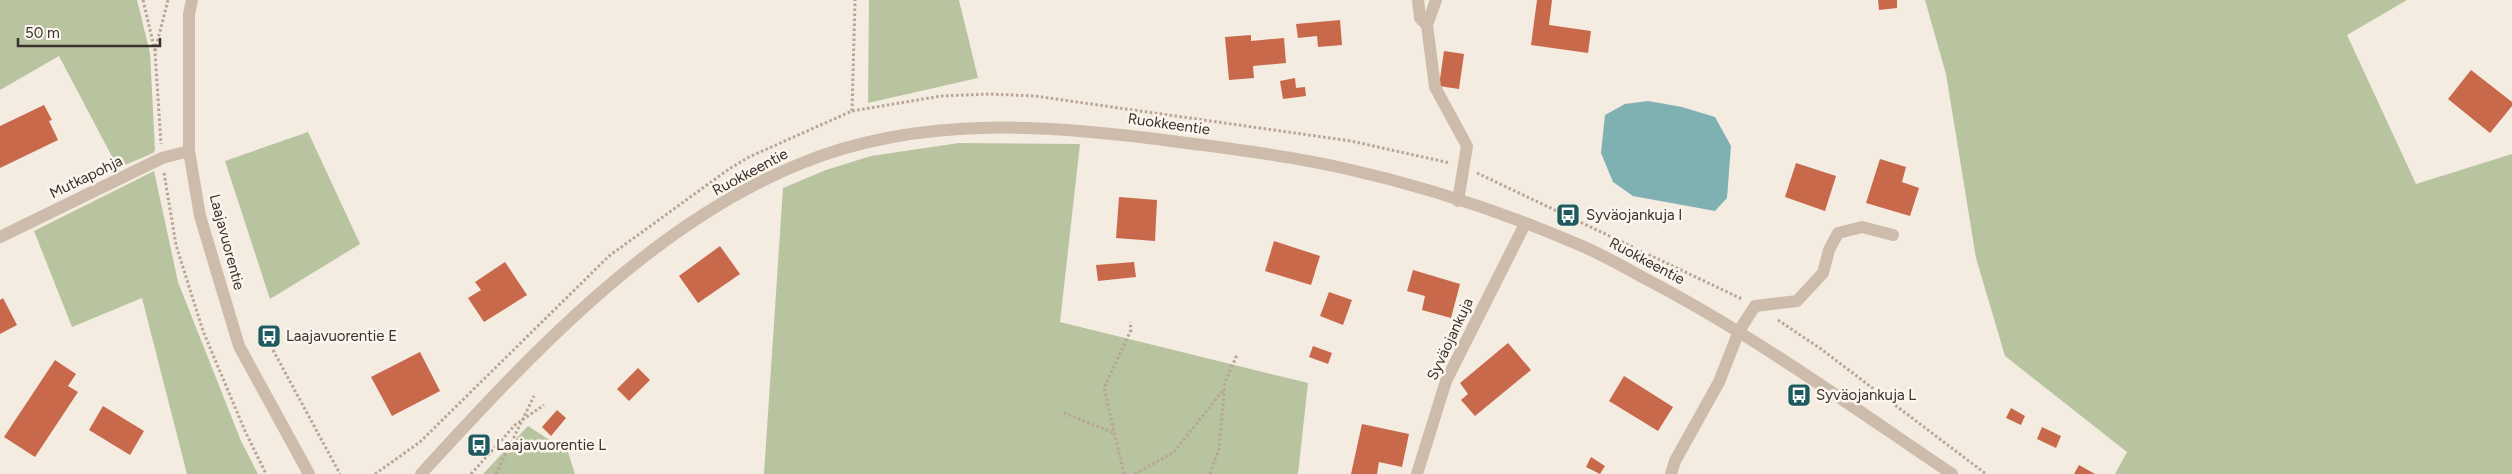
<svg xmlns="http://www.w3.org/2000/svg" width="2512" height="474" font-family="Figtree,sans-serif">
<rect width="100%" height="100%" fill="#f4ebe1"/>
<g fill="#b8c4a0">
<path d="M0,0H137L150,53L155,150L153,153L118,168L59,56L0,90Z"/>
<path d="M869,0H959L978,78L868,103Z"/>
<path d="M1925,0H2407L2347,35L2416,184L2512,154V474H2115L2127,452L2005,356L1976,258L1946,74Z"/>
<path d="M308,132L360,244L270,299L225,161Z"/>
<path d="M959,143L1080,144L1060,322L1308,383L1298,474H764L783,188L826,170L871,156Z"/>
<path d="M154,171L178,282L241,441L258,474H187L142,298L72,327L34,231Z"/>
<path d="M528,426L568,452L575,474H483Z"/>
</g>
<path fill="#7fb0b2" d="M1648,101L1682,107L1715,117L1731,146L1727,198L1715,211L1633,196L1613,182L1601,153L1605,115L1625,104Z"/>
<g fill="#c8694b">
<path d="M1537,0H1552L1549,25L1591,31L1588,53L1531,45Z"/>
<path d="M1878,0H1897V8L1879,10Z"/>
<path d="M1340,20L1342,45L1318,47L1317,36L1298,38L1296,24Z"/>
<path d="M1251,35V41L1284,38L1286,63L1253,66L1254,78L1229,80L1225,37Z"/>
<path d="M1444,51L1464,54L1459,89L1439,86Z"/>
<path d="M2471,70L2512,102V106L2490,133L2448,99Z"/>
<path d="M1295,78L1296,88L1305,87L1306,96L1283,99L1280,81Z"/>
<path d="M44,105L52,120L49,121L58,140L0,168V126Z"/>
<path d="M1880,159L1906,167L1902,182L1919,188L1910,216L1866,203Z"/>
<path d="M1796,163L1836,176L1825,211L1785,197Z"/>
<path d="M1119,197L1157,200L1155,241L1116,238Z"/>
<path d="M1274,241L1320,256L1311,285L1265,271Z"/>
<path d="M720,246L740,274L698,303L679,276Z"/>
<path d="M505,262L527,295L484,322L468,298L481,290L475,282Z"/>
<path d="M1134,262L1136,277L1098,281L1096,265Z"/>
<path d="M1413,270L1460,284L1451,318L1422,310L1425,296L1407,291Z"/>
<path d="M1329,292L1352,300L1343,325L1320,316Z"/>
<path d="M3,298L17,325L0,334V300Z"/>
<path d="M1508,343L1531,370L1475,416L1461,400L1468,394L1460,383Z"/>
<path d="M1313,346L1332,353L1328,364L1309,357Z"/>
<path d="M420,352L440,391L392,416L371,377Z"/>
<path d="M55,360L76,374L68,386L78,392L35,457L4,437Z"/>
<path d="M638,368L650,380L629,401L617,389Z"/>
<path d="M1624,376L1673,407L1658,431L1609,401Z"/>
<path d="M103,406L144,431L130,455L89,430Z"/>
<path d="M2011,408L2025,416L2021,425L2006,418Z"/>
<path d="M557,410L566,418L551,436L542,427Z"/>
<path d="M1362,424L1409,434L1402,467L1379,462L1377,474H1351Z"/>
<path d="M2042,427L2061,436L2056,448L2037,439Z"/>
<path d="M1591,457L1605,466L1600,474L1586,467Z"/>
<path d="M2079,465L2095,474H2074Z"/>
</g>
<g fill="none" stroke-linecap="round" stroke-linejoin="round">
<g stroke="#b9a596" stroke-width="3" stroke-dasharray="2.5 2.5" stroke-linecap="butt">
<path d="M143,0L155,51L161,144"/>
<path d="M155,51L168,0"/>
<path d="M852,111L855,0"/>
<path d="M164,173L176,245L203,331L245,431L266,474"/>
<path d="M1477,173L1742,299"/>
<path d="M1778,320L1821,349L1986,474"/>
<path d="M273,350L340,474"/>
<path d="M1064,413L1114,433"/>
<path d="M375,474L420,442L609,256L729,169L749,157L852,111L941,96L989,94L1035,96L1351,141L1450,163"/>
<path d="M471,474L515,425L544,405"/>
<path d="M496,474L534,396"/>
<path d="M1124,474L1104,388L1131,330L1130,322"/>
<path d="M1135,474L1174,452L1224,389"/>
<path d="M1210,474L1219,449L1225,382L1237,355"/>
</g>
<g stroke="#cdbbac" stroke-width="12">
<path d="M1418,0L1420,18L1427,25"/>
<path d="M1436,0L1427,25L1435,87L1467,146L1458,201"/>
<path d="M0,237L162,158L189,151"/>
<path d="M1417,474L1446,381L1525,224"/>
<path d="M1671,474L1675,461L1719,382L1739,331L1755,306L1797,301L1823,273L1829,250L1838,233L1862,227L1893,235"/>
</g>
<g stroke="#cdbbac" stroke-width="12">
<path d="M192,0L189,14V151L200,216L239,346L309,474"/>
<path d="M421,474C528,357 652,223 802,163C922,114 1054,125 1179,142C1234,149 1289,156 1343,168C1424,186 1506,213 1582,246C1603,255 1624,267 1644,278C1752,334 1851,406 1952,474"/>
</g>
</g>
<defs>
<g id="bus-square" transform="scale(1.25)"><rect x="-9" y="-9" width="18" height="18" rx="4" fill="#1f5a5e" stroke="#fbf5ee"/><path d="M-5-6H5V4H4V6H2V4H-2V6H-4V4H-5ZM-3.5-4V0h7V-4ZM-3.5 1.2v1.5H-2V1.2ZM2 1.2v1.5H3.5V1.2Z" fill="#fff"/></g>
</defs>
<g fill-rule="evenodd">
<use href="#bus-square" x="1568" y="215"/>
<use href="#bus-square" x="269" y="336"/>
<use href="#bus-square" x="1799" y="395"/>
<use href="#bus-square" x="479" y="445"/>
</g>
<g text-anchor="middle" stroke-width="5" stroke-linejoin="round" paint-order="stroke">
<g font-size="15" fill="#3b302b" stroke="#fbf5ee">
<text transform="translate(1169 124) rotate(8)" y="5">Ruokkeentie</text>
<text transform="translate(750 172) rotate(-28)" y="5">Ruokkeentie</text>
<text transform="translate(86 177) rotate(-26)" y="5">Mutkapohja</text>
<text transform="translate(227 242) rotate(75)" y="5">Laajavuorentie</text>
<text transform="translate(1647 261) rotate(28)" y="5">Ruokkeentie</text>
<text transform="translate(1450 339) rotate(-65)" y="5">Syväojankuja</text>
</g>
<g font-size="15" fill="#3b302b" stroke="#fbf5ee" text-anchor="start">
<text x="1586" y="220">Syväojankuja I</text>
<text x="286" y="341">Laajavuorentie E</text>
<text x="1816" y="400">Syväojankuja L</text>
<text x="496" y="450">Laajavuorentie L</text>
</g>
</g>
<path d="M18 38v8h142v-8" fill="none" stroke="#3b302b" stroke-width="2.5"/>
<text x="25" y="38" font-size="15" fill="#3b302b" stroke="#fbf5ee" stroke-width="4" paint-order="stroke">50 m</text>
</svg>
